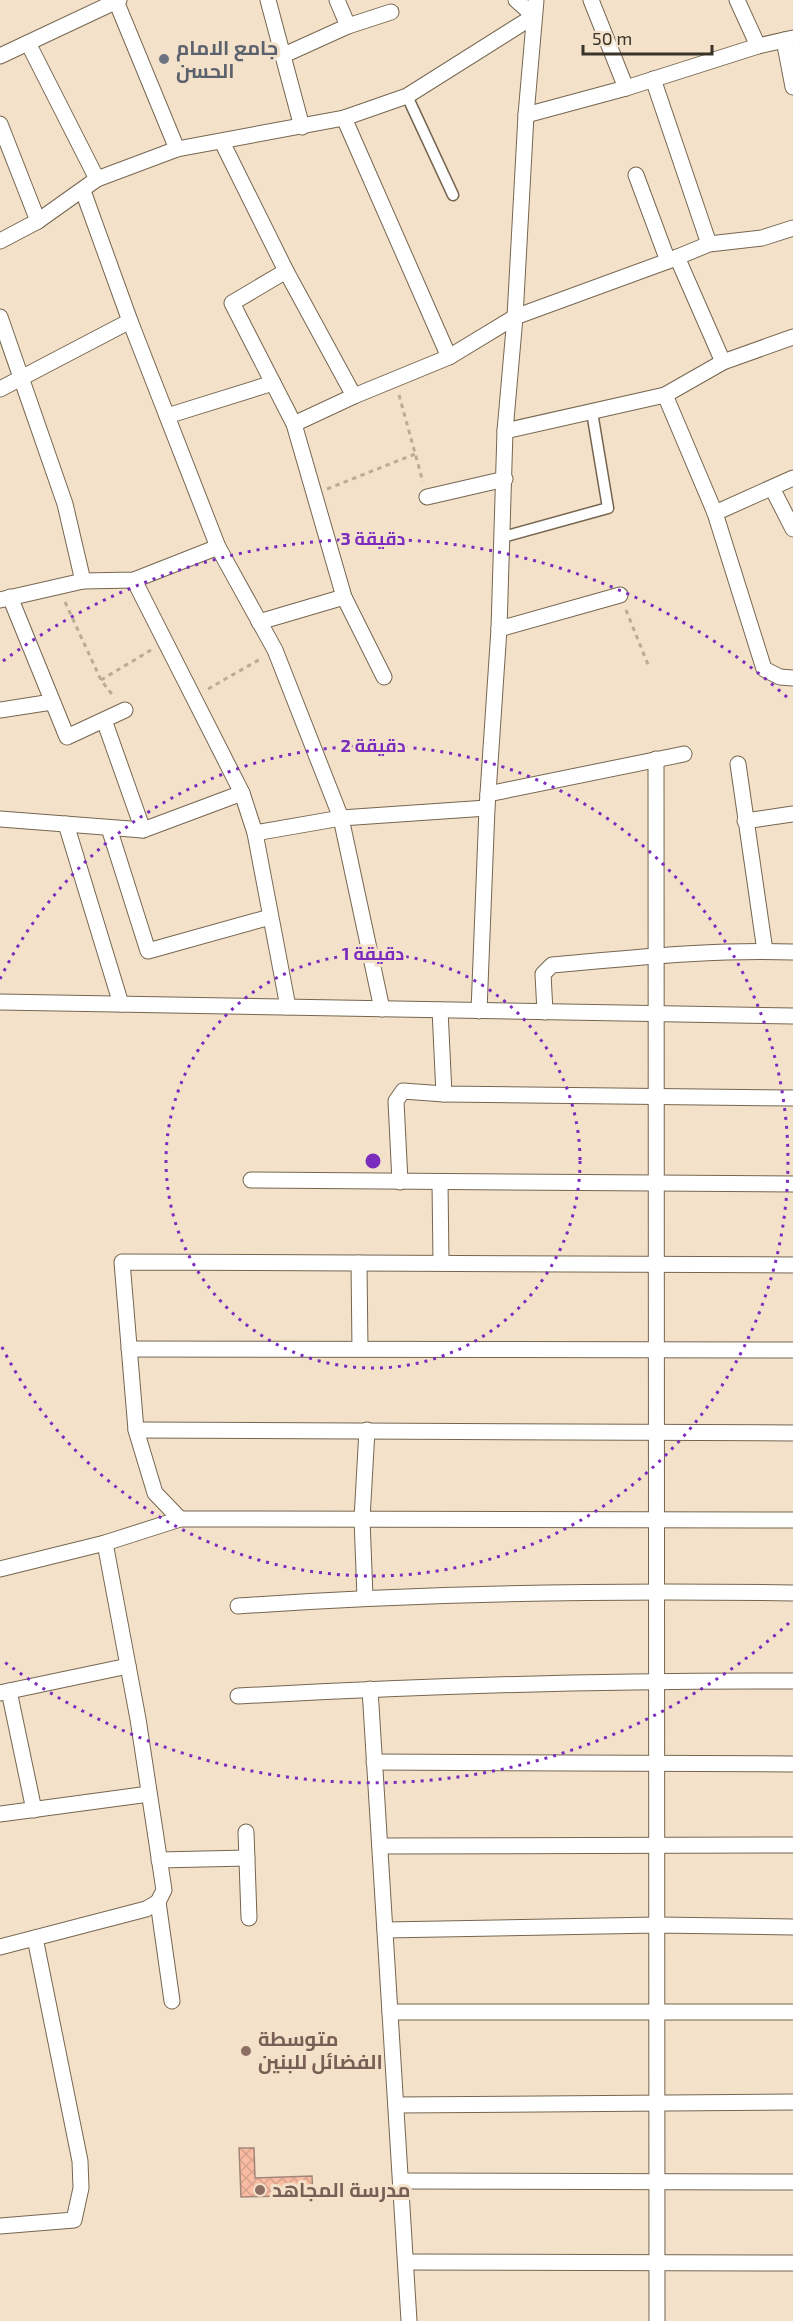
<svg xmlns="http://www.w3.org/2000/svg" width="793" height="2321" font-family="'Exo 2',Cairo,sans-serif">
<defs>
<pattern id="building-cross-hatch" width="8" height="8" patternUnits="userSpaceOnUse" patternTransform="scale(1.5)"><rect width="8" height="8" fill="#f9bca3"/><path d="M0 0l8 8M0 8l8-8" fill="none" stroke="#d6a28c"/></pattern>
</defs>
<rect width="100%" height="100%" fill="#f3e2c9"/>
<path fill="url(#building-cross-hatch)" stroke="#a2867a" stroke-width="1.5" d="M239,2148H254L255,2178L312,2176L313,2195L241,2197Z"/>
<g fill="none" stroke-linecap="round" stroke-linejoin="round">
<g stroke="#766650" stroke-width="13">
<g id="pedestrian">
<path d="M407,96L453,195"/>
<path d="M503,537L608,508L592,412"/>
</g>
</g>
<g stroke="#766650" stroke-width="17">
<g id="minor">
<path d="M268,0L302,127"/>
<path d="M337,0L348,26"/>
<path d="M516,0L534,16"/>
<path d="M591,0L626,88"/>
<path d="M737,0L758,46"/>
<path d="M116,1L177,149"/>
<path d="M784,40L793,87"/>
<path d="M28,43L97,179"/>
<path d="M284,55L348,26L391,12"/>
<path d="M0,56L119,0"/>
<path d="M653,79L709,244"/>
<path d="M526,115L626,88L758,46L793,38"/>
<path d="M344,118L449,357"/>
<path d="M0,124L38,221"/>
<path d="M222,142L286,271L354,396"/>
<path d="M636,175L668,261"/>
<path d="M83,191L130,321L218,547L275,650L341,818L382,1009"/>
<path d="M0,241L38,221L97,179L177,149L344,118L407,96L534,16"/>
<path d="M677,257L723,362"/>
<path d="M286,271L232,303L294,424L344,597L384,677"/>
<path d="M0,317L65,504L83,581"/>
<path d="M0,389L130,321"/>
<path d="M665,395L715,513L793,478"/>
<path d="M167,416L273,383"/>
<path d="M294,424L354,396L449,357L515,317L668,261L709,244L762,238L793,228"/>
<path d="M505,431L665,395L723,362L793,337"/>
<path d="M772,488L793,529"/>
<path d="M427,497L505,479"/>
<path d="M715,513L764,669L780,677L793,678"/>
<path d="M134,580L242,793L255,833L288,1007"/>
<path d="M10,597L67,737L125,710"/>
<path d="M0,600L83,581L134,580L218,547"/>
<path d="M259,622L344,597"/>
<path d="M499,629L620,595"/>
<path d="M0,710L52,702"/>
<path d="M104,720L143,830"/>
<path d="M656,759L657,2321"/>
<path d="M738,764L765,951"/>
<path d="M488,794L684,754"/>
<path d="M0,819L143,830L242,793"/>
<path d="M745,821L793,814"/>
<path d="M66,824L121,1004"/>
<path d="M109,828L148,951L270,917"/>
<path d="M255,833L341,818L487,808"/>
<path d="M0,1002L793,1016"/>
<path d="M440,1010L444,1094"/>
<path d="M479,1011L487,808L499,629L505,431L515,317L526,115L536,0"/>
<path d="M545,1012L543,974L552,965C632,958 713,949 793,952"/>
<path d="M251,1180L793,1184"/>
<path d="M400,1182L396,1101L403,1091L444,1094L793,1098"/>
<path d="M440,1182L441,1263"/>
<path d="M359,1263L360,1349"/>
<path d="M129,1349L793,1350"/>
<path d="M136,1430L793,1433"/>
<path d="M180,1519L155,1493L136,1430L122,1262L793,1265"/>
<path d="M105,1543L138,1719L164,1890L158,1902L172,2001"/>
<path d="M0,1569L105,1543L180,1519L793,1520"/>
<path d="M365,1597L362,1519L367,1430"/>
<path d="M238,1606C423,1593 608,1590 793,1593"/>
<path d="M370,1689L409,2321"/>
<path d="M9,1691L34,1810"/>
<path d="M0,1693L128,1666"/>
<path d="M238,1696C423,1686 608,1680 793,1681"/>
<path d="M374,1762L793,1764"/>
<path d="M0,1814L149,1794"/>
<path d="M246,1832L249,1918"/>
<path d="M380,1846L793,1845"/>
<path d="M159,1860L247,1858"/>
<path d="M385,1930L657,1925L793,1927"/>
<path d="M0,1947L146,1909L158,1902"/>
<path d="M390,2012H793"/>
<path d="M396,2105L793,2102"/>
<path d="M401,2181L793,2182"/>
<path d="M0,2226L74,2220L81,2188L80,2161L35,1938"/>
<path d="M406,2262L793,2263"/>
</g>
</g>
<g stroke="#baac97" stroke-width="3" stroke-dasharray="4.5 4.5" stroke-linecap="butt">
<path d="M399,395L423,482"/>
<path d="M327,489L415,454"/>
<path d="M65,602L101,680L114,697"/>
<path d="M626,610L649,667"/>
<path d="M101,680L151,650"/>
<path d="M208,689L262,658"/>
</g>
<use href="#pedestrian" stroke="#fff" stroke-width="10"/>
<use href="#minor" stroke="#fff" stroke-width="15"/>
</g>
<g fill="none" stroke="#7b2cbf" stroke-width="3" stroke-dasharray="3 6">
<circle cx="373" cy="1161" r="207"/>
<path d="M0 979A415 415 0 1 1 0 1343"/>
<path d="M789 1623A622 622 0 0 1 3 1661M3 661A622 622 0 0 1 789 699"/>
</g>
<circle fill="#6b7280" stroke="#f3e2c9" stroke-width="2" cx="164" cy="59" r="6"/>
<g fill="#8d6e63" stroke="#f3e2c9" stroke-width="2">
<circle cx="246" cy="2051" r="6"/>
<circle cx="260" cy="2190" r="6"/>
</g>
<g text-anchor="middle" stroke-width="6" stroke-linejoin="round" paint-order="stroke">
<g font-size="20" font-weight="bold" fill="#5b616d" stroke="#f3e2c9" text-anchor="start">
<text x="176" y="55">جامع الامام<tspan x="176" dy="23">الحسن</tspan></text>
</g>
<g font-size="20" font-weight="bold" fill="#785e54" stroke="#f3e2c9" text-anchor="start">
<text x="258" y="2046">متوسطة<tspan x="258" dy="23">الفضائل للبنين</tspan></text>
<text x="272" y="2197">مدرسة المجاهد</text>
</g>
</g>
<circle cx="373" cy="1161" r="9" fill="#7b2cbf" stroke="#f3e2c9" stroke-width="3"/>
<g font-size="18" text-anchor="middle" font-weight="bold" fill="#7b2cbf" stroke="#f3e2c9" stroke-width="6" stroke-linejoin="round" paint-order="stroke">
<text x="373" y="545">3 دقيقة</text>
<text x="373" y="752">2 دقيقة</text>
<text x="373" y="960">1 دقيقة</text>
</g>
<path d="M583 45v9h129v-9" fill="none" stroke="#3a3329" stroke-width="3"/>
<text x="592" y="45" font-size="18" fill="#3a3329" stroke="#f3e2c9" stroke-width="4.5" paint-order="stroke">50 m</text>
</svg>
